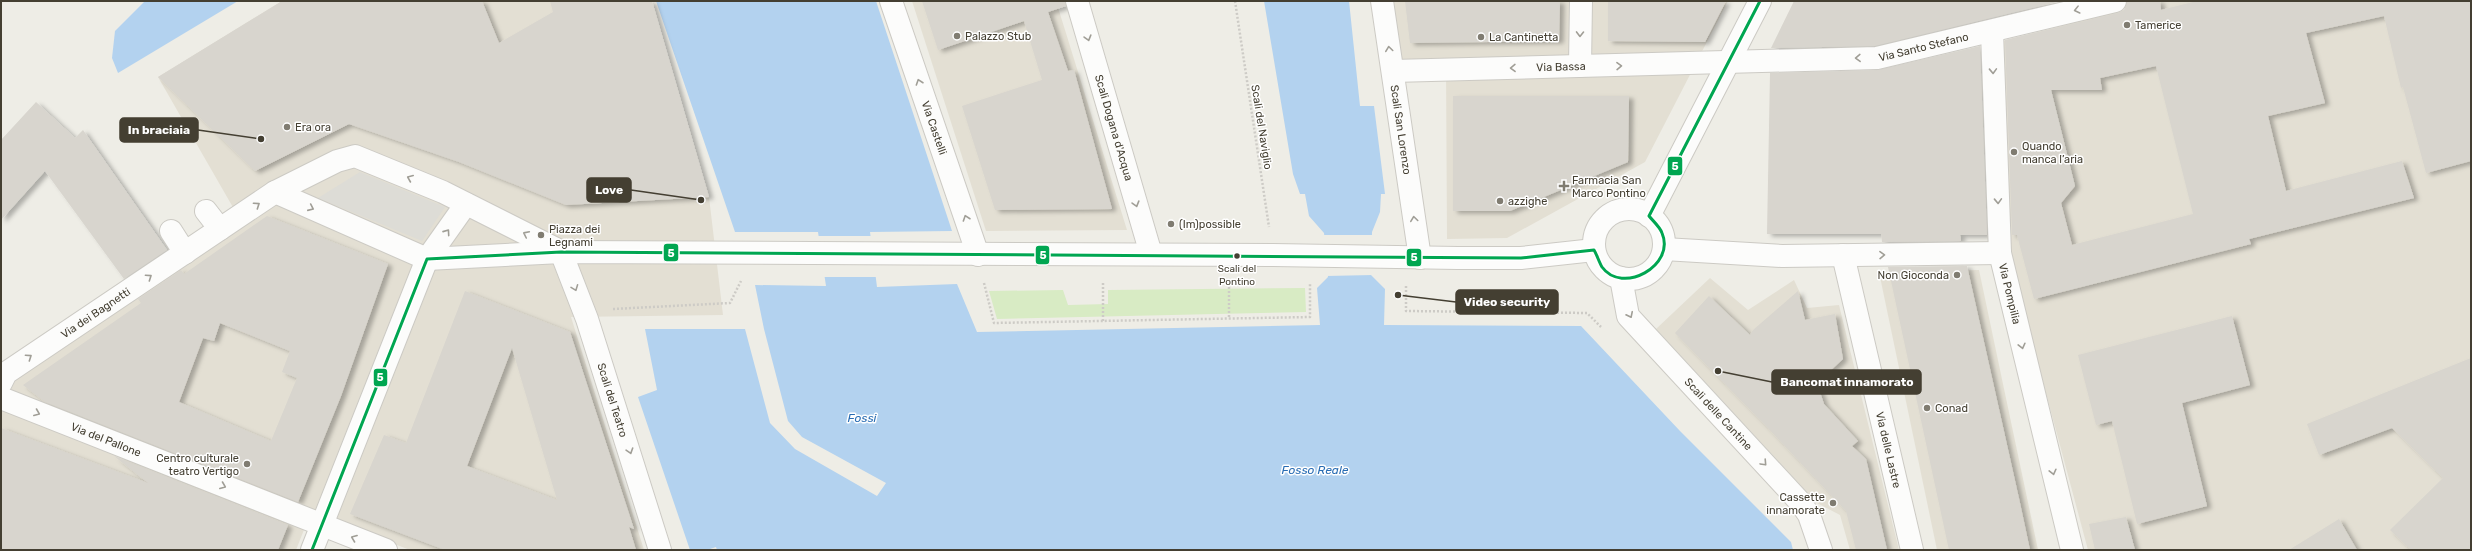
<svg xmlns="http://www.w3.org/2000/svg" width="2472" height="551" font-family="Rubik,sans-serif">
<defs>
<filter id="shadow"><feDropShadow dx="4.5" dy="2.5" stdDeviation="2" flood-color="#0004"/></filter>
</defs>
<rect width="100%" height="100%" fill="#eeede6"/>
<g fill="#e3dfd3">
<path d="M282,1H650L709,197L723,315L571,317L644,550H410L311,512L296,550H1V400L11,378L242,223L158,77Z"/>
<path d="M912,1H1056L1127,230L986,231Z"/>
<path d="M1393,1H1728L1645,162L1507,238L1447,239L1446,63L1400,64Z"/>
<path d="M2158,1H2471V550H2088L2008,251L1999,42Z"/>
<path d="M1979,270L2038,550H1937L1879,272Z"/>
<path d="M1710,278L1748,310L1794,280L1807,308L1839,305L1899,550H1850L1840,515L1817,503L1656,329Z"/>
</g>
<path fill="#d8ebc4" d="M1305,288L1306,312L997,319L989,291L1063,290L1068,305L1108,304V290Z"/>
<path fill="#dddcd6" d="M360,172L445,207L422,241L318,198Z"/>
<g fill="#b3d2ef">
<path d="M145,1H238L118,73L112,58L115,31Z"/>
<path d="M656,1H876L952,231L870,232L877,287L957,284L977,332L1320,325L1317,288L1328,277L1324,233L1309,216L1305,194H1300L1293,174L1264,1H1349L1360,106H1374L1385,194H1381L1380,212L1372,232L1371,275L1385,289L1384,325L1581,326L1680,431L1791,542L1793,550H717L716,547L707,550H690L638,397L657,390L645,329H764L755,285L826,286L818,232H735Z"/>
</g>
<g fill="#eeede6">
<path d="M1322,235H1374L1373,275L1326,276Z"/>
<path d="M817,236H872L877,277H823Z"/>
<path d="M745,329H764L788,421L802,437L886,483L877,496L795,449L770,423Z"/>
</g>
<g fill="#d8d5ce" fill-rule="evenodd" filter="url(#shadow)">
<path d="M282,1H482L499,43L553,12L550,1H652L709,197L566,205L459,162L349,124L255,171L158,77Z"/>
<path d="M922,1H1065L1066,6L1048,12L1068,71L1074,70L1112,209L995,210L962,106L1042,80L1024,21L938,50Z"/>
<path d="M1405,1H1560L1559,41L1410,43Z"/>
<path d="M1608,1H1726L1705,42L1608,41Z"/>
<path d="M1794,1H2061L1875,46L1771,48Z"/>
<path d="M2127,1H2160L2161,10L2197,1H2471V161L2426,173L2403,87L2401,88L2384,16L2306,33L2325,103L2268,116L2286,191L2402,161L2414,198L2249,239L2251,244L2034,299L2017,235H2012L2005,40L2118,13L2124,10ZM2156,66L2193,214L2072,245L2061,203L2075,186L2051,90H2102L2100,78Z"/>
<path d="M1980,46L1987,235H1960L1961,241L1882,242L1881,234H1767L1770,73L1877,70Z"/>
<path d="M1453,96H1629L1628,162L1510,211H1453Z"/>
<path d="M36,102L75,138L83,130L167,250L124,279L45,171L1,220V140Z"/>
<path d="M267,216L388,264L341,396L298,502L45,402L23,385L141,303L138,299L181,270L184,274ZM220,323L290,351L282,372L297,378L271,441L179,402L203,338L214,341Z"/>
<path d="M1967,266L2020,503L2030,550H1949L1888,267Z"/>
<path d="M465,291L570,332L634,529L629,527L636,550H445L350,514L384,435L406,443ZM512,348L557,500L467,466Z"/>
<path d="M1798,291L1805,320L1835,314L1843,359L1817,383L1824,404L1858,441L1852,446L1866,459L1887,550H1856L1846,511L1767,427L1675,333L1709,296L1750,335L1753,330Z"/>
<path d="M2232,316L2250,385L2182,403L2207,506L2137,524L2112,421L2096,425L2078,355Z"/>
<path d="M2471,358V550H2411L2390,530L2443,478L2392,428L2319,455L2307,424Z"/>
<path d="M1,428L148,483L114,456L288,525L278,550H1Z"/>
<path d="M2126,517L2135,550H2095L2089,524Z"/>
<path d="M2339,519L2357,550H2289Z"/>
</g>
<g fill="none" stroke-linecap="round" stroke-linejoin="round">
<g stroke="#cccac4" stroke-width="24">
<g id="minor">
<path id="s1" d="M891,1L978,255"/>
<path id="s2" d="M1077,1L1151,254"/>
<path id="s3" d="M1382,1L1420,258"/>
<path id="s4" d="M1992,32L2000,253L2072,550"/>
<path d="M1580,66L1581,1"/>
<path id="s5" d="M1393,71L1877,58L2115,1"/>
<path d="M275,192L427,259L561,252L1273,255L1458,258H1521L1594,250"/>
<circle cx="1629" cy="244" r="35"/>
<path d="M206,211L220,229"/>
<path d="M1649,216L1760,1"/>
<path d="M171,231L185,253"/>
<path d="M1664,249L1782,256L2000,253"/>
<path id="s6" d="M561,252L587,319L660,550"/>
<path id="s7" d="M1843,255L1912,550"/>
<path id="s8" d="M1621,278L1628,316L1800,502L1809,515L1821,550"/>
<path id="s9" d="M1,383L6,373L275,192L337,161L355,156L443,192L560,251"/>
<path id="s10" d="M1,398L386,550"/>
<path d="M312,550L427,259L466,204"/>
</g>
</g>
<g stroke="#cdcbc6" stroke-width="2.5" stroke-dasharray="2 2" stroke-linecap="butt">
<path d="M1235,1L1269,227"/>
<path d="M984,283L994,323L1310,317V284"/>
<path d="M1103,283V321"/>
<path d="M1229,283V318"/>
<path d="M1406,286V311L1587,313L1601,327"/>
<path d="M613,309L730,303L741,281"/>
</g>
<use href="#minor" stroke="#fcfcfb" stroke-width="22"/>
<g stroke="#fff" stroke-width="6">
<path id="bus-1" d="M312,550L427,259L561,252L1521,258L1594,250C1597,255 1599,262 1602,267C1622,295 1676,266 1662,233C1660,227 1653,221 1649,216L1760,1"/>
</g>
<use href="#bus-1" stroke="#00a651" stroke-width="3"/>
</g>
<defs><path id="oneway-chevron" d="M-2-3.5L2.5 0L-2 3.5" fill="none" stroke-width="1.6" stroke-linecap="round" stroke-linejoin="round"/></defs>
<g stroke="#a09e96">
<use href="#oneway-chevron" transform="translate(2077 10) rotate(166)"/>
<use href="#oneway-chevron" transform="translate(1580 34) rotate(91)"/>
<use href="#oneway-chevron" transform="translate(1088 38) rotate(74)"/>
<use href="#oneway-chevron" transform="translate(1389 49) rotate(-98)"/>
<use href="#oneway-chevron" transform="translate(1858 58) rotate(178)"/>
<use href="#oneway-chevron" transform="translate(1619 66) rotate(-1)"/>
<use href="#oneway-chevron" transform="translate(1513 68) rotate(179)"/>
<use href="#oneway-chevron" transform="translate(1993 71) rotate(88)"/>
<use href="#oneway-chevron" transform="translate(919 82) rotate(-109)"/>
<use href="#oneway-chevron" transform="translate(410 178) rotate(-157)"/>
<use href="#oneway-chevron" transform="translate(1998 201) rotate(88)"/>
<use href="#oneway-chevron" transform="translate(1136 204) rotate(74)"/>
<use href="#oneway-chevron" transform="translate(257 205) rotate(-34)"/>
<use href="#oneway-chevron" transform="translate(311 208) rotate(24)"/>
<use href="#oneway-chevron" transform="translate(966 218) rotate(-109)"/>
<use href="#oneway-chevron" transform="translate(1414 219) rotate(-98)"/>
<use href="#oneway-chevron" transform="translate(447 232) rotate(-55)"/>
<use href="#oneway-chevron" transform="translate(526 234) rotate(-154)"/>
<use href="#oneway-chevron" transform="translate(1882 255) rotate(-1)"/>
<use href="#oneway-chevron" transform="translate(149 277) rotate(-34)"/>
<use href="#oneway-chevron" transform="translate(575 288) rotate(69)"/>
<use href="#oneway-chevron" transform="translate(1630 315) rotate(64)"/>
<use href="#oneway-chevron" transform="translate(2022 346) rotate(76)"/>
<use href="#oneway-chevron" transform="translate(29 357) rotate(-34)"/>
<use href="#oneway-chevron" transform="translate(37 413) rotate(22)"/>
<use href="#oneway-chevron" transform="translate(630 451) rotate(72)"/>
<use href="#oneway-chevron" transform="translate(1764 463) rotate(47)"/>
<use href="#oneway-chevron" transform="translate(2053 472) rotate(76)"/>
<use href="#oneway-chevron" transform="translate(223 486) rotate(22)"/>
<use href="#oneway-chevron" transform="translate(354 538) rotate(-159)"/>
</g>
<g fill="#807c71" stroke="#fff" stroke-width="1.5">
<circle cx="2127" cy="25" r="4"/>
<circle cx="957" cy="36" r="4"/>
<circle cx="1481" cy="37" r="4"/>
<circle cx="287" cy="127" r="4"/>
<circle cx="2014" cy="152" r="4"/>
<path d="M1562 180h4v4h4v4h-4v4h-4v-4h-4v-4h4z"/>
<circle cx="1500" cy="201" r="4"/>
<circle cx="1171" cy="224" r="4"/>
<circle cx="541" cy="235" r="4"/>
<circle cx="1957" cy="275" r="4"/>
<circle cx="1927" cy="408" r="4"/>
<circle cx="247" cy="464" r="4"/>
<circle cx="1833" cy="503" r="4"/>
</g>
<circle fill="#443f32" stroke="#fff" stroke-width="1.5" cx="1237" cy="256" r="3.5"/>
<g text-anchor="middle" stroke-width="3" stroke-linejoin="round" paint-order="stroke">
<g font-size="10" fill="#443f32" stroke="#fff">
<text x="1237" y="272">Scali del<tspan x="1237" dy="13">Pontino</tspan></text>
</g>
<g font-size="11" fill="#443f32" stroke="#fff" text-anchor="start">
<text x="2135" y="29">Tamerice</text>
<text x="965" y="40">Palazzo Stub</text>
<text x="1489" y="41">La Cantinetta</text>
<text x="295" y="131">Era ora</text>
<text x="2022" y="150">Quando<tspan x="2022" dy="13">manca l’aria</tspan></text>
<text x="1572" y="184">Farmacia San<tspan x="1572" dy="13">Marco Pontino</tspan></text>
<text x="1508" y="205">azzighe</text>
<text x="1179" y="228">(Im)possible</text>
<text x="549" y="233">Piazza dei<tspan x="549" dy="13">Legnami</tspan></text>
<text x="1949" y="279" text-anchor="end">Non Gioconda</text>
<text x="1935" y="412">Conad</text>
<text x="239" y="462" text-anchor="end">Centro culturale<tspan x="239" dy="13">teatro Vertigo</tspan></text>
<text x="1825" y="501" text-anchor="end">Cassette<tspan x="1825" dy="13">innamorate</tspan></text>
</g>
<g font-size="11" fill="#443f32" stroke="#fff">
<text dy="4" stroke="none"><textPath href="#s5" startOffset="532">Via Santo Stefano</textPath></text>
<text dy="4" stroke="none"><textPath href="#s5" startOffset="168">Via Bassa</textPath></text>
<text transform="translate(1262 127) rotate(81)" y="4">Scali del Naviglio</text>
<text dy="4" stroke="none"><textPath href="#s1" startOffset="134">Via Castelli</textPath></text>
<text dy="4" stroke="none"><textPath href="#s2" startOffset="132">Scali Dogana d'Acqua</textPath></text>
<text dy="4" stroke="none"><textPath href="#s3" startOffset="130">Scali San Lorenzo</textPath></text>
<text dy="4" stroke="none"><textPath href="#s4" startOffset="263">Via Pompilia</textPath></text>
<text dy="4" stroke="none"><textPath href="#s9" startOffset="119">Via dei Bagnetti</textPath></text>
<text dy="4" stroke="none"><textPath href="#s6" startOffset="157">Scali del Teatro</textPath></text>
<text dy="4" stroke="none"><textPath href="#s8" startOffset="172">Scali delle Cantine</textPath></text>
<text dy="4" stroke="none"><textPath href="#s10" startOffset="113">Via del Pallone</textPath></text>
<text dy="4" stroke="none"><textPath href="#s7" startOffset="200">Via delle Lastre</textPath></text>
</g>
<g font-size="12" font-style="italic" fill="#286cb3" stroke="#fff">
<text x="862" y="422">Fossi</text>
<text x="1315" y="474">Fosso Reale</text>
</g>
</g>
<path fill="none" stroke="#443f32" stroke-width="1.5" d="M261 139L198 130M701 200L631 190M1398 295L1456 302M1718 371L1772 382"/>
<g fill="#443f32" stroke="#fff" stroke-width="1.5">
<circle cx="261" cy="139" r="4"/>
<circle cx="701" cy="200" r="4"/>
<circle cx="1398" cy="295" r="4"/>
<circle cx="1718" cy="371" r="4"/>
</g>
<g fill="#443f32" stroke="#443f32" stroke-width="1.5">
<rect x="120" y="118" width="78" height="24" rx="4"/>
<rect x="587" y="178" width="44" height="24" rx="4"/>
<rect x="1456" y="290" width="102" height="24" rx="4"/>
<rect x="1772" y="370" width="149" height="24" rx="4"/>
</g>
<g font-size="12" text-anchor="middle" font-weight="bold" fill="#fff">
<text x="159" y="134">In braciaia</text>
<text x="609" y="194">Love</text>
<text x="1507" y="306">Video security</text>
<text x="1847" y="386">Bancomat innamorato</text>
</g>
<g stroke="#fff" stroke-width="1.5">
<rect x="1667" y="156" width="16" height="20" rx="4" fill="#00a651"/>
<rect x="663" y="243" width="16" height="19" rx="4" fill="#00a651"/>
<rect x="1035" y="245" width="15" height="20" rx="4" fill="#00a651"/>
<rect x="1406" y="248" width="16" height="19" rx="4" fill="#00a651"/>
<rect x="373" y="368" width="15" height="19" rx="4" fill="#00a651"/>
</g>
<g font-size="11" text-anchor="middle" font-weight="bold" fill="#fff">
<text x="1675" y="170">5</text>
<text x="671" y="257">5</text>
<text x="1043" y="259">5</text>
<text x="1414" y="261">5</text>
<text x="380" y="381">5</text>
</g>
<rect width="2472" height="551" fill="none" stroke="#443f32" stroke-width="4"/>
</svg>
